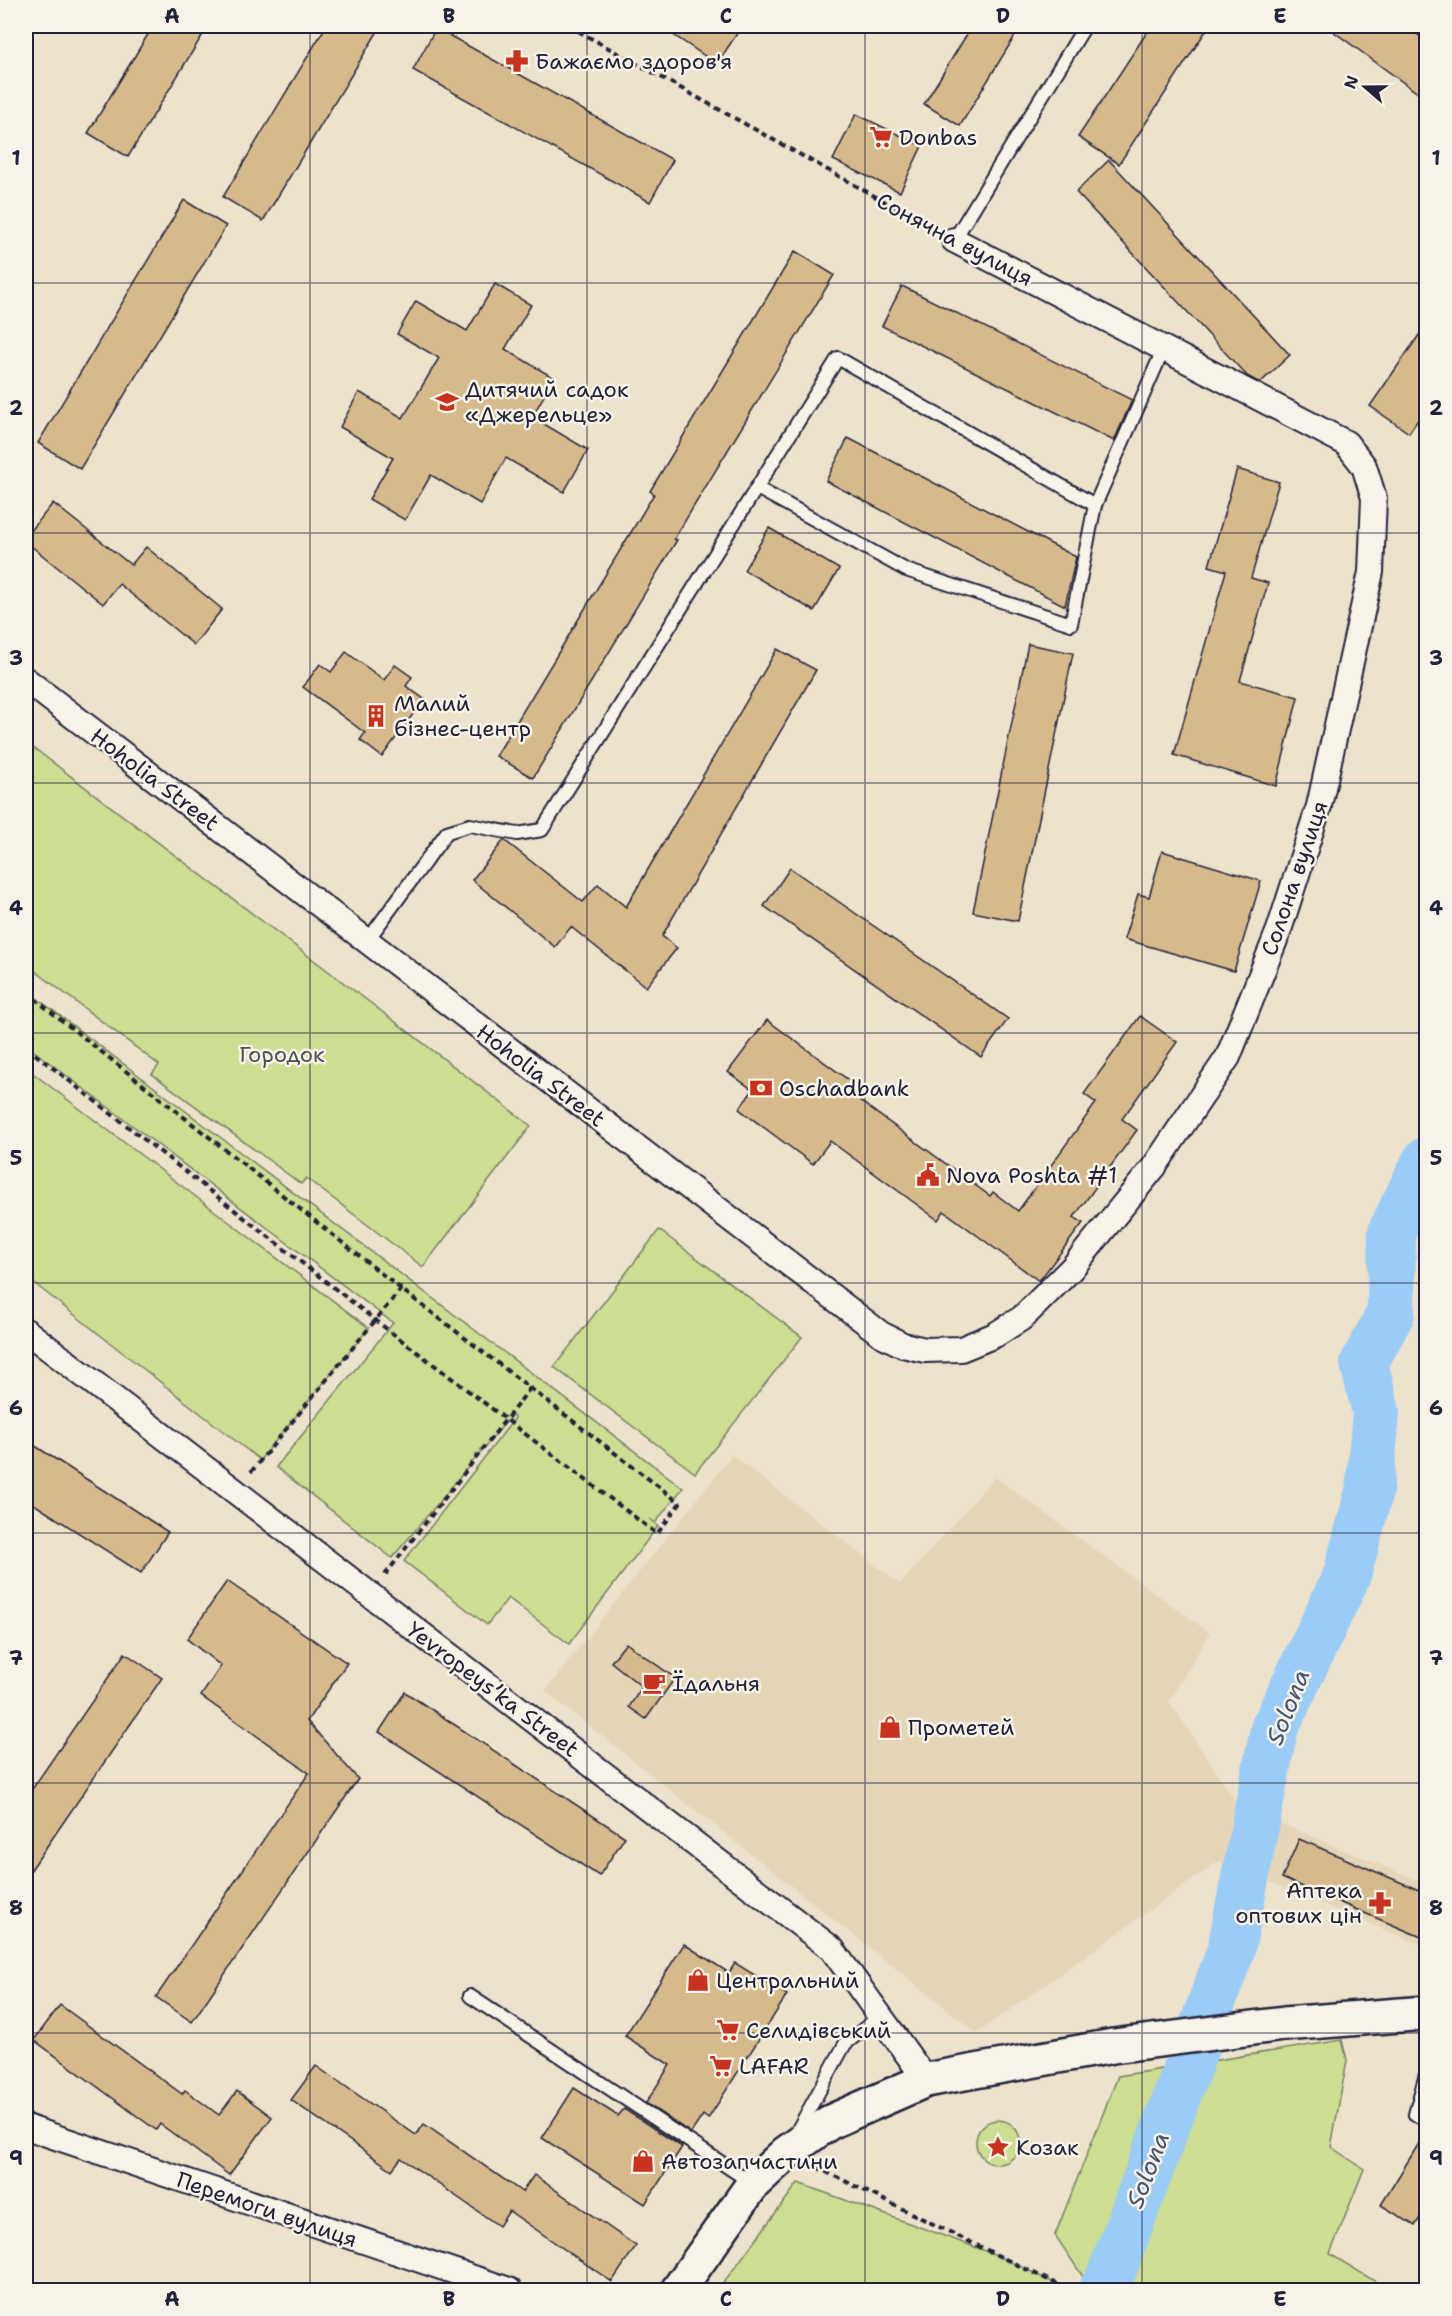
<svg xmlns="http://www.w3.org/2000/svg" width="1452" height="2316" font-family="'Shantell Sans',sans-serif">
<rect width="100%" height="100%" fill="#ede2cc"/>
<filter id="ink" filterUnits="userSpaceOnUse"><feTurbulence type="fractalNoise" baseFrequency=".0167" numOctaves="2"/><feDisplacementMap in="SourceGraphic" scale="12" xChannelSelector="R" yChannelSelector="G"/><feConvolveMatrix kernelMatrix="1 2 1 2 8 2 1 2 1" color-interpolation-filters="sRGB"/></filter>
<g filter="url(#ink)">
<path fill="#e6d6b8" d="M732,1455L900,1584L995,1477L1210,1633L1169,1701L1239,1806L1426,1884V1947L1219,1861L977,2033L545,1691Z"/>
<g fill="#cddd91" stroke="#788066" stroke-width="1.5">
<path d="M26,742C194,871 364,996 531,1126L423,1267L306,1178L301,1184L152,1074L159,1065L26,964Z"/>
<path d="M26,990L683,1488L655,1523L650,1519L658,1526L569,1644L508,1598L487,1625L404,1561L515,1418L512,1415L392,1558L276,1467L393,1323L26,1045Z"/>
<path d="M26,1068L369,1328L260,1460L26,1277Z"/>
<path d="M659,1230L802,1337L695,1473L554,1367Z"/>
<path d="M1342,2040L1347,2060L1331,2147L1364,2169L1330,2254L1389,2290H1110L1083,2277L1055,2235L1118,2076Z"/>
<circle cx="998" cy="2142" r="22"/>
<path d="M798,2183L994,2254L1069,2290H718Z"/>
</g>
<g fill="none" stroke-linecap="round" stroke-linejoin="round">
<path stroke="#9accf7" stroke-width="48" d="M1102,2290L1109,2280L1231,1950L1274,1729L1347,1575L1369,1492L1376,1412L1364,1363L1391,1313L1392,1231L1426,1161"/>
</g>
<g fill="#d7ba8b" stroke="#22223b" stroke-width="1.5">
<path d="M153,26H208L128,157L88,133Z"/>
<path d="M326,26H381L263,221L223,197Z"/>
<path d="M660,26H742L717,64Z"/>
<path d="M972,26H1021L960,126L924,104Z"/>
<path d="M1151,26H1209L1119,164L1078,137Z"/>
<path d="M1326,26H1406L1426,41V99Z"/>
<path d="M436,28L673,160L650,202L413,70Z"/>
<path d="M856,114L922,146L900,192L833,160Z"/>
<path d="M1109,160L1290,355L1260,383L1247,376L1076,192Z"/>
<path d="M184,200L226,226L80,469L38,443Z"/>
<path d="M795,251L834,275L674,539L677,540L533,778L496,756L654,494L650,491Z"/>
<path d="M495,284L531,305L505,349L554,378L532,417L588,450L564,492L506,458L480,504L431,475L405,520L369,499L393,458L340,427L359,392L403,418L439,358L397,334L416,301L467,331Z"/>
<path d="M902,286L1132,400L1114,441L882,326Z"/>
<path d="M1426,325V408L1409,433L1370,406Z"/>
<path d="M848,438L1076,557L1065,606L826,481Z"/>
<path d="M1237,469L1279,482L1251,578L1268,583L1240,681L1298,697L1276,786L1174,755L1226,571L1209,566Z"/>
<path d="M53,503L131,565L146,547L222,609L194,645L119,584L103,604L26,542V537Z"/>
<path d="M769,528L839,569L814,611L744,570Z"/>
<path d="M1028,644L1073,653L1018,921L973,912Z"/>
<path d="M777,649L816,670L662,936L677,948L646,987L571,927L555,947L472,880L504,840L583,902L598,884L626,907Z"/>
<path d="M346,652L384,680L395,665L412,677L406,686L424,699L382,757L360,740L365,733L303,687L320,664L331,672Z"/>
<path d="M1162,851L1261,881L1234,971L1124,939L1138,894L1149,897Z"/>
<path d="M790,868L1008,1019L981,1057L764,906Z"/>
<path d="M1140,1016L1177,1042L1122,1119L1137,1130L1074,1217L1083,1223L1039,1281L944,1211L938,1220L830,1141L813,1164L739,1109L753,1090L728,1072L767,1020L866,1093L860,1101L990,1196L993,1192L1018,1211L1096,1103L1084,1094Z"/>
<path d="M26,1440L168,1532L141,1573L26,1499Z"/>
<path d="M227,1581L347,1663L307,1721L358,1779L192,2022L156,1997L309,1773L201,1696L221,1666L187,1639Z"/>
<path d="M626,1643L675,1678L646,1719L629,1707L642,1687L611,1662Z"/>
<path d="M125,1653L162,1678L26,1877V1798Z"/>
<path d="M405,1692L625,1837L599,1876L379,1732Z"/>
<path d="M1299,1839L1426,1893V1939L1282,1878Z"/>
<path d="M684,1944L729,1973L735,1963L787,1995L708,2119L703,2115L691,2133L646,2103L670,2065L625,2036Z"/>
<path d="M60,2005L182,2094L185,2090L219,2115L237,2091L272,2117L229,2175L160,2124L156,2130L34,2040Z"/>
<path d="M316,2066L416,2135L424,2124L522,2192L534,2175L636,2246L612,2282L509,2211L499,2226L401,2158L392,2170L291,2100Z"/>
<path d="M574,2088L618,2116L624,2109L682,2147L645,2204L542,2138Z"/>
<path d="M1426,2132V2208L1415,2226L1381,2205Z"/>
</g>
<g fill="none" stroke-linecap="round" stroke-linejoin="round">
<g stroke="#22223b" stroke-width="16">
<g id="service">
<path d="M954,240L1085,26"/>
<path d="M757,488L906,570L1071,624L1095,505"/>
<path d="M367,941L447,832L470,825L517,834L542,830L838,358L1095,505L1164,348"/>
<path d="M470,1996L752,2183"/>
<path d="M1426,2074L1415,2114L1426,2121"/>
<path d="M795,2135L845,2044L880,2016"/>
</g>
</g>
<g stroke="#22223b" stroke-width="28">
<g id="minor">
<path d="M26,680L881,1334L903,1345L925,1350L961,1349L995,1335L1022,1318L1072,1268L1154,1167L1228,1057L1279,930L1319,806L1371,572L1374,498L1364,466L1346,443L954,240"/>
<path d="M26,1331L832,1949L926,2080"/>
<path d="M26,2127L509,2290"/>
</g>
</g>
<g stroke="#22223b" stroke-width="38">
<path id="secondary" d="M678,2290L753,2184L786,2153L830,2122L926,2080L1113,2046L1284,2024L1426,2013"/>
</g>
<g stroke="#22223b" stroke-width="4" stroke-dasharray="6 4.5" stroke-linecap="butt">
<path d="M569,26L932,228"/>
<path d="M26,992L401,1289L680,1503L657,1534L375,1320L26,1047"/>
<path d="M251,1472L401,1289"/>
<path d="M385,1575L531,1387"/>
<path d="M816,2167L1069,2290"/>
</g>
<use href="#service" stroke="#f7f3e8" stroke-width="12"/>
<use href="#minor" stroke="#f7f3e8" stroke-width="24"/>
<use href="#secondary" stroke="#f7f3e8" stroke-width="33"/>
</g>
</g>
<path fill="none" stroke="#22223b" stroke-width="1.5" stroke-opacity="0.55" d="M310,26V2290M587,26V2290M865,26V2290M1142,26V2290M26,283H1426M26,533H1426M26,783H1426M26,1033H1426M26,1283H1426M26,1533H1426M26,1783H1426M26,2033H1426"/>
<defs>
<g id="pharmacy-bare" transform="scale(1.8)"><path d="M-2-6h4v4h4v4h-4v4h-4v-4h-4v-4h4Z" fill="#c8321e" stroke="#f7f3e8" stroke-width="2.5" paint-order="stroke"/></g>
<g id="supermarket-bare" transform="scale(1.8)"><path d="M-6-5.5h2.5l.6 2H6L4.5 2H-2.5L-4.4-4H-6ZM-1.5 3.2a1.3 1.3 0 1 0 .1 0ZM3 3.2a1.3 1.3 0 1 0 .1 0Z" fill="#c8321e" stroke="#f7f3e8" stroke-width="2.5" paint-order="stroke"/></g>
<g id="school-bare" transform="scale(1.8)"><path d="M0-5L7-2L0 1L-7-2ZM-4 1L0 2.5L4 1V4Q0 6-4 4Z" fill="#c8321e" stroke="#f7f3e8" stroke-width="2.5" paint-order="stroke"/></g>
<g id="building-bare" transform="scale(1.8)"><path d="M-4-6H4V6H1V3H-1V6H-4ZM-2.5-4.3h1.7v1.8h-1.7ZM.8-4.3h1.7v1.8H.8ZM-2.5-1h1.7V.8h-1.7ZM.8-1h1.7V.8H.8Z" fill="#c8321e" stroke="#f7f3e8" stroke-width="2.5" paint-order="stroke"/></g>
<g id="bank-bare" transform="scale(1.8)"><path d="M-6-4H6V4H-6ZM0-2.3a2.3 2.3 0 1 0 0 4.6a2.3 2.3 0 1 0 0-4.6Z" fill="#c8321e" stroke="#f7f3e8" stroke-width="2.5" paint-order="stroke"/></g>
<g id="civic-bare" transform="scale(1.8)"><path d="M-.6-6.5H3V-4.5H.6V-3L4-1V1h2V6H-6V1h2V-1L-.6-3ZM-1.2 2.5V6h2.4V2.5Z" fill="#c8321e" stroke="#f7f3e8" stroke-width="2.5" paint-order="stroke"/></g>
<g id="cafe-bare" transform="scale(1.8)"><path d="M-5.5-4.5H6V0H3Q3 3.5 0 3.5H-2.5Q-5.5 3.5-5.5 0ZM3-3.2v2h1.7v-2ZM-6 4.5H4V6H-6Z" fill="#c8321e" stroke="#f7f3e8" stroke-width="2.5" paint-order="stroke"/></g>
<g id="shop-bare" transform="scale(1.8)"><path d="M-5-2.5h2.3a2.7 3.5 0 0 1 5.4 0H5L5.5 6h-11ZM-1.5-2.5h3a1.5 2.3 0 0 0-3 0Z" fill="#c8321e" stroke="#f7f3e8" stroke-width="2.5" paint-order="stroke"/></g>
<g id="sight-bare" transform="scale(1.8)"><path d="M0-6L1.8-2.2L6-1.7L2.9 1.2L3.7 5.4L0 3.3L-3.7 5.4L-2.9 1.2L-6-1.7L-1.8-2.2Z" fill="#c8321e" stroke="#f7f3e8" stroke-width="2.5" paint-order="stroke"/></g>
</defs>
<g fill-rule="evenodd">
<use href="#pharmacy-bare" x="517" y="61"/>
<use href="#supermarket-bare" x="881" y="137"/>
<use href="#school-bare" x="447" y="402"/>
<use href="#building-bare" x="376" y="716"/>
<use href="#bank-bare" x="761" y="1088"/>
<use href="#civic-bare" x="928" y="1175"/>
<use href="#cafe-bare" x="654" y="1683"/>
<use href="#shop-bare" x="890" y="1727"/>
<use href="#pharmacy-bare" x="1380" y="1903"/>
<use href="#shop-bare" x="698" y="1980"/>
<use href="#supermarket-bare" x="728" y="2030"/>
<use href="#supermarket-bare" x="721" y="2066"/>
<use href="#sight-bare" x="998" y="2147"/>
<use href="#shop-bare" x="643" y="2161"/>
</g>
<g text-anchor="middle" stroke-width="5" stroke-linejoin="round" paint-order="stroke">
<g font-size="22" fill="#22223b" stroke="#f7f3e8" text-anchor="start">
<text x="535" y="69">Бажаємо здоров'я</text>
<text x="899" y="145">Donbas</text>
<text x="465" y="397">Дитячий садок<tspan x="465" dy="25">«Джерельце»</tspan></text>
<text x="394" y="711">Малий<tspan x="394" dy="25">бізнес-центр</tspan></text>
<text x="779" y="1096">Oschadbank</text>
<text x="946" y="1183">Nova Poshta #1</text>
<text x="672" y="1691">Їдальня</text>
<text x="908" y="1735">Прометей</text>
<text x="1362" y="1898" text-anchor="end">Аптека<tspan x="1362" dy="25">оптових цін</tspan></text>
<text x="716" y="1988">Центральний</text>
<text x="746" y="2038">Селидівський</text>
<text x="739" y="2074">LAFAR</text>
<text x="1016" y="2155">Козак</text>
<text x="661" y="2169">Автозапчастини</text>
</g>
<g font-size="22" fill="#22223b" stroke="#f7f3e8">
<text transform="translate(955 239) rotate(28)" y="8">Сонячна вулиця</text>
<text transform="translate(155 779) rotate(37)" y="8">Hoholia Street</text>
<text transform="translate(1294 878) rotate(-71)" y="8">Солона вулиця</text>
<text transform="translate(541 1075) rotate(37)" y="8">Hoholia Street</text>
<text transform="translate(493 1689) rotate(37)" y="8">Yevropeysʹka Street</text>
<text transform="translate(267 2209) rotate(19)" y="8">Перемоги вулиця</text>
</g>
<g font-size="22" fill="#4d5150" stroke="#f7f3e8">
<text x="282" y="1062">Городок</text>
</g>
<g font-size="24" font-style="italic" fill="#465573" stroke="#f7f3e8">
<text transform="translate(1288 1707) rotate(-68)" y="8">Solona</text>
<text transform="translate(1148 2170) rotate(-69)" y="8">Solona</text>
</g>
</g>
<rect width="1452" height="2316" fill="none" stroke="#f7f3e8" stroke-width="66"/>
<g transform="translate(1365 87) rotate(290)" stroke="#f7f3e8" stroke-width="4.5" paint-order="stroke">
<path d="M0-4.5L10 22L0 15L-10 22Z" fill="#22223b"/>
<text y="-9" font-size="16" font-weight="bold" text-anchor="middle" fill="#22223b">N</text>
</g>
<rect x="33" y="33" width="1386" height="2250" fill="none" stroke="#22223b" stroke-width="2"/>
<g font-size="20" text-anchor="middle" font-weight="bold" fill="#22223b">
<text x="172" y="23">A</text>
<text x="449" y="23">B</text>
<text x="726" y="23">C</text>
<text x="1003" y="23">D</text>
<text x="1280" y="23">E</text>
<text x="16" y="165">1</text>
<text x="1436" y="165">1</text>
<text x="16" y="415">2</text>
<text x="1436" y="415">2</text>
<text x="16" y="665">3</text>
<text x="1436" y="665">3</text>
<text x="16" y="915">4</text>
<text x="1436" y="915">4</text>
<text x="16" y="1165">5</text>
<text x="1436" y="1165">5</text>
<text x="16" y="1415">6</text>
<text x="1436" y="1415">6</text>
<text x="16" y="1665">7</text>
<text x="1436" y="1665">7</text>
<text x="16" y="1915">8</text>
<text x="1436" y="1915">8</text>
<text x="16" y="2165">9</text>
<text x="1436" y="2165">9</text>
<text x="172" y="2306">A</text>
<text x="449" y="2306">B</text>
<text x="726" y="2306">C</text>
<text x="1003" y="2306">D</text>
<text x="1280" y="2306">E</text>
</g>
</svg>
